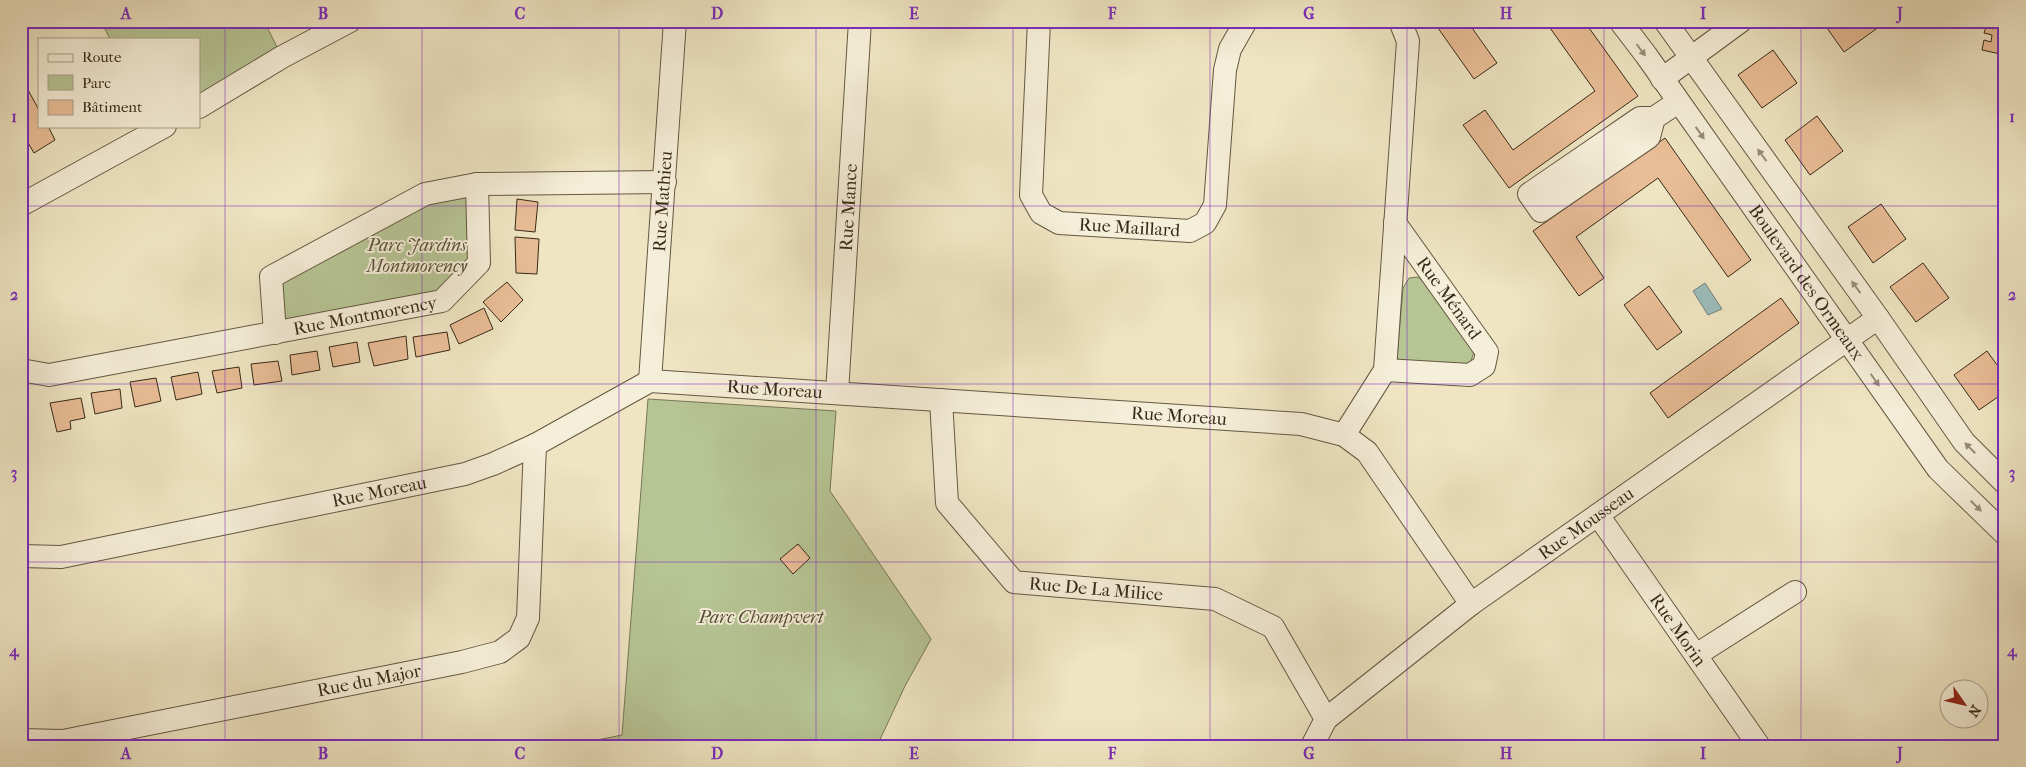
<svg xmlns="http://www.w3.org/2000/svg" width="2026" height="767" font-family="'IM FELL French Canon',serif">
<rect width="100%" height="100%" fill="#efe5c3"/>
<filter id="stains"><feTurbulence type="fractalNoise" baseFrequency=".004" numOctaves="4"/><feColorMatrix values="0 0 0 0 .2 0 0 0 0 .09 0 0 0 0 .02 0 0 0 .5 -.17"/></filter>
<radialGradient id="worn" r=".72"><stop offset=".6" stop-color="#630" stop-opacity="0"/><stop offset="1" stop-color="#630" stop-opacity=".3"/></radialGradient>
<g fill="#b7c595" stroke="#767756">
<path d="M101,21H264L278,49L199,96V39H110Z"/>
<path d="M477,184L479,263L442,301L275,333L271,277L350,234Z"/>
<path d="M1417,277L1421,279L1474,352L1470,364L1460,370L1397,359L1403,288L1409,278Z"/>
<path d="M648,399L836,411L830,491L931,639L905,686L877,746H567L622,735Z"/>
</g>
<path fill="#9cbdbb" stroke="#738279" d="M1705,283L1722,309L1708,315L1693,291Z"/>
<g fill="#e9bd96" stroke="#362917">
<path d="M21,21H39L21,32Z"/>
<path d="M1433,21H1467L1497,63L1474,79Z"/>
<path d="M1545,21H1584L1638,96L1509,188L1463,125L1485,110L1513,150L1595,91Z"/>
<path d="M1822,21H1875L1879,27L1844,52Z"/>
<path d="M1996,21H2005V55L1982,50L1984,40L1991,42L1992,35L1984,33L1986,27L1994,29Z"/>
<path d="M1773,50L1797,83L1762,108L1738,75Z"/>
<path d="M21,77L39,110V126H48L55,140L34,153L21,131Z"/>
<path d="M1817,116L1843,151L1810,175L1785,140Z"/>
<path d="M1665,138L1751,260L1728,277L1658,178L1576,237L1604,278L1579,296L1533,231Z"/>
<path d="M517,199L538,202L535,232L515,230Z"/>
<path d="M1881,204L1906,239L1873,263L1848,227Z"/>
<path d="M515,237L539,239L537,274L516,273Z"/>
<path d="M1923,263L1949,298L1916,322L1890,287Z"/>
<path d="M507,282L523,300L501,322L483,302Z"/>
<path d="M1649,286L1682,332L1657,350L1624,305Z"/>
<path d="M1781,298L1799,323L1668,418L1650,393Z"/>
<path d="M484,308L493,329L459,344L450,325Z"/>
<path d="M447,332L450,350L416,357L413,337Z"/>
<path d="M406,336L408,359L374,366L368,343Z"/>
<path d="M357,342L360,362L333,367L329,347Z"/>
<path d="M317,351L320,370L292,375L290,355Z"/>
<path d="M1987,351L2005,376V392L1979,410L1954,375Z"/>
<path d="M278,361L282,381L254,385L251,364Z"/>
<path d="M239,367L242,388L217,393L212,371Z"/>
<path d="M198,372L202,394L176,400L171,377Z"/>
<path d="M156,378L161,401L135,407L130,382Z"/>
<path d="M120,389L122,408L95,414L91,393Z"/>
<path d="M81,398L85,418L70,421L71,429L57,432L50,403Z"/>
<path d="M798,544L810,558L793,574L780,559Z"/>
</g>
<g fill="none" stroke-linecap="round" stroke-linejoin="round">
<g stroke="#645842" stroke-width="24">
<g id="minor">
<path id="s1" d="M1039,21L1031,195L1041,213L1059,223L1190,231L1205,223L1215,205L1225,70L1230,49L1246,21"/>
<path id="s2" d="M1620,21L1646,55L1938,469L2005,534"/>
<path d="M1665,21L1878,318L1964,442L2005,483"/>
<path d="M1662,79L1741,21"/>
<path d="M199,107L282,57L350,21"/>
<path d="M1654,118L1649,137L1541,211L1529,194L1640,118H1654L1678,102"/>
<path d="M21,205L165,126"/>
<path d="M275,333L271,277L425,194L477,184L665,182"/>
<path id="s3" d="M21,370L49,375L442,301L479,263L477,184"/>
<path d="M1385,370L1470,375L1484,366L1487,352L1395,223"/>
<path id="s4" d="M650,381L675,21"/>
<path id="s5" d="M837,393L860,21"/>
<path id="s6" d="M941,400L947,503L1014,582L1215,599L1273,627L1326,719"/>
<path d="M1344,435L1385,370L1408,41L1400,21"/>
<path id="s7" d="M1598,515L1759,746"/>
<path id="s8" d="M21,556L61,557L465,474L493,464L535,445L650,381L1301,424L1344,435L1367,452L1471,604"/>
<path d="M1696,655L1795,592"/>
<path id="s9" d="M21,740L63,741L462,662L500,652L519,638L528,618L535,445"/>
<path id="s10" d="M1312,746L1326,719L1471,604L1878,318"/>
</g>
</g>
<use href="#minor" stroke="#f5eed8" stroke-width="22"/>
</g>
<defs><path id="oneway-solid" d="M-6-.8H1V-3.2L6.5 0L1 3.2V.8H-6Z" transform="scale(1.25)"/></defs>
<g fill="#968c78">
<use href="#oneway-solid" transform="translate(1641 50) rotate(53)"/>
<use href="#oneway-solid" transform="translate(1700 133) rotate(55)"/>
<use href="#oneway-solid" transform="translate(1762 155) rotate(-126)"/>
<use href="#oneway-solid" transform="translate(1856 287) rotate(-126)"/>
<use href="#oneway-solid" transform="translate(1875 380) rotate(55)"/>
<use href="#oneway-solid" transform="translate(1970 448) rotate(-135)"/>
<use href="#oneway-solid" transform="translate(1976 506) rotate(44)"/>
</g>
<path fill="none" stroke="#7b2cbf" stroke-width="1" stroke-opacity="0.55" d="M225,21V746M422,21V746M619,21V746M816,21V746M1013,21V746M1210,21V746M1407,21V746M1604,21V746M1801,21V746M21,206H2005M21,384H2005M21,562H2005"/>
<g text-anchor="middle" stroke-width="4" stroke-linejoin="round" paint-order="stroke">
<g font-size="18" fill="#362917" stroke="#f5eed8">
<text dy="6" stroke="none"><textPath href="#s4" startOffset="180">Rue Mathieu</textPath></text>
<text dy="6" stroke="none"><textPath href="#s5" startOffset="186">Rue Mance</textPath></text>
<text dy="6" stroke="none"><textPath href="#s1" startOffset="286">Rue Maillard</textPath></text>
<text dy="6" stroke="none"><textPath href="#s2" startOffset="321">Boulevard des Ormeaux</textPath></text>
<text transform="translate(1449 298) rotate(54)" y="6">Rue Ménard</text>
<text dy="6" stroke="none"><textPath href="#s3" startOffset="350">Rue Montmorency</textPath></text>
<text dy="6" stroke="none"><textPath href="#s8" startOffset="785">Rue Moreau</textPath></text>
<text dy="6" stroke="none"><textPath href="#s8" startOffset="1190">Rue Moreau</textPath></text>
<text dy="6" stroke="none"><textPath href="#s8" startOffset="365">Rue Moreau</textPath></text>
<text dy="6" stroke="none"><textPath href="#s10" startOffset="356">Rue Mousseau</textPath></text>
<text dy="6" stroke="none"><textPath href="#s6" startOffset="289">Rue De La Milice</textPath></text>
<text dy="6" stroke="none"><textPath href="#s7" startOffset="140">Rue Morin</textPath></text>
<text dy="6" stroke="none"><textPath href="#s9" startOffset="354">Rue du Major</textPath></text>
</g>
<g font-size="18" font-style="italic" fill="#565036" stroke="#f5eed8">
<text x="417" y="251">Parc Jardins<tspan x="417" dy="21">Montmorency</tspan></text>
<text x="761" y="623">Parc Champvert</text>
</g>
</g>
<rect width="2026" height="767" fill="none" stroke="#efe5c3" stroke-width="55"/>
<rect x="38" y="38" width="162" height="90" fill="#f5eed8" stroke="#a99f8b"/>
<rect x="48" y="54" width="25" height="8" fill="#f5eed8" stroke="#a99f8b"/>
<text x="82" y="62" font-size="15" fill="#362917">Route</text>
<rect x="48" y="75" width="25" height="15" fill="#b7c595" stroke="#a99f8b"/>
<text x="82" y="88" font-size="15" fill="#362917">Parc</text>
<rect x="48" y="100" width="25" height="15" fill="#e9bd96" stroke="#a99f8b"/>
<text x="82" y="112" font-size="15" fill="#362917">Bâtiment</text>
<g transform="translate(1964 704) rotate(124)"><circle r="24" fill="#f5eed8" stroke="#a99f8b"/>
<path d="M0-4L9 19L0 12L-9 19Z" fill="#8f2418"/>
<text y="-8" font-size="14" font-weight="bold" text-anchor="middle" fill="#362917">N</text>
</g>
<rect x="28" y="28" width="1970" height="712" fill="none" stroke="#7b2cbf" stroke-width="2"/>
<g font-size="16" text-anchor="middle" font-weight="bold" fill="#7b2cbf">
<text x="126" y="19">A</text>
<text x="323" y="19">B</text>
<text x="520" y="19">C</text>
<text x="717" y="19">D</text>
<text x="914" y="19">E</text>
<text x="1112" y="19">F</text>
<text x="1309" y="19">G</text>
<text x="1506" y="19">H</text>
<text x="1703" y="19">I</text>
<text x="1900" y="19">J</text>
<text x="14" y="122">1</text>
<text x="2012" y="122">1</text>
<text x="14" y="300">2</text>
<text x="2012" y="300">2</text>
<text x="14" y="478">3</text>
<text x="2012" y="478">3</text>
<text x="14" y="656">4</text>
<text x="2012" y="656">4</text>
<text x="126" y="759">A</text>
<text x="323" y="759">B</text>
<text x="520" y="759">C</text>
<text x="717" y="759">D</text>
<text x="914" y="759">E</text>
<text x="1112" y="759">F</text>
<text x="1309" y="759">G</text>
<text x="1506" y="759">H</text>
<text x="1703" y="759">I</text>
<text x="1900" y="759">J</text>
</g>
<rect width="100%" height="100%" filter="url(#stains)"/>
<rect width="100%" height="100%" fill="url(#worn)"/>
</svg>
